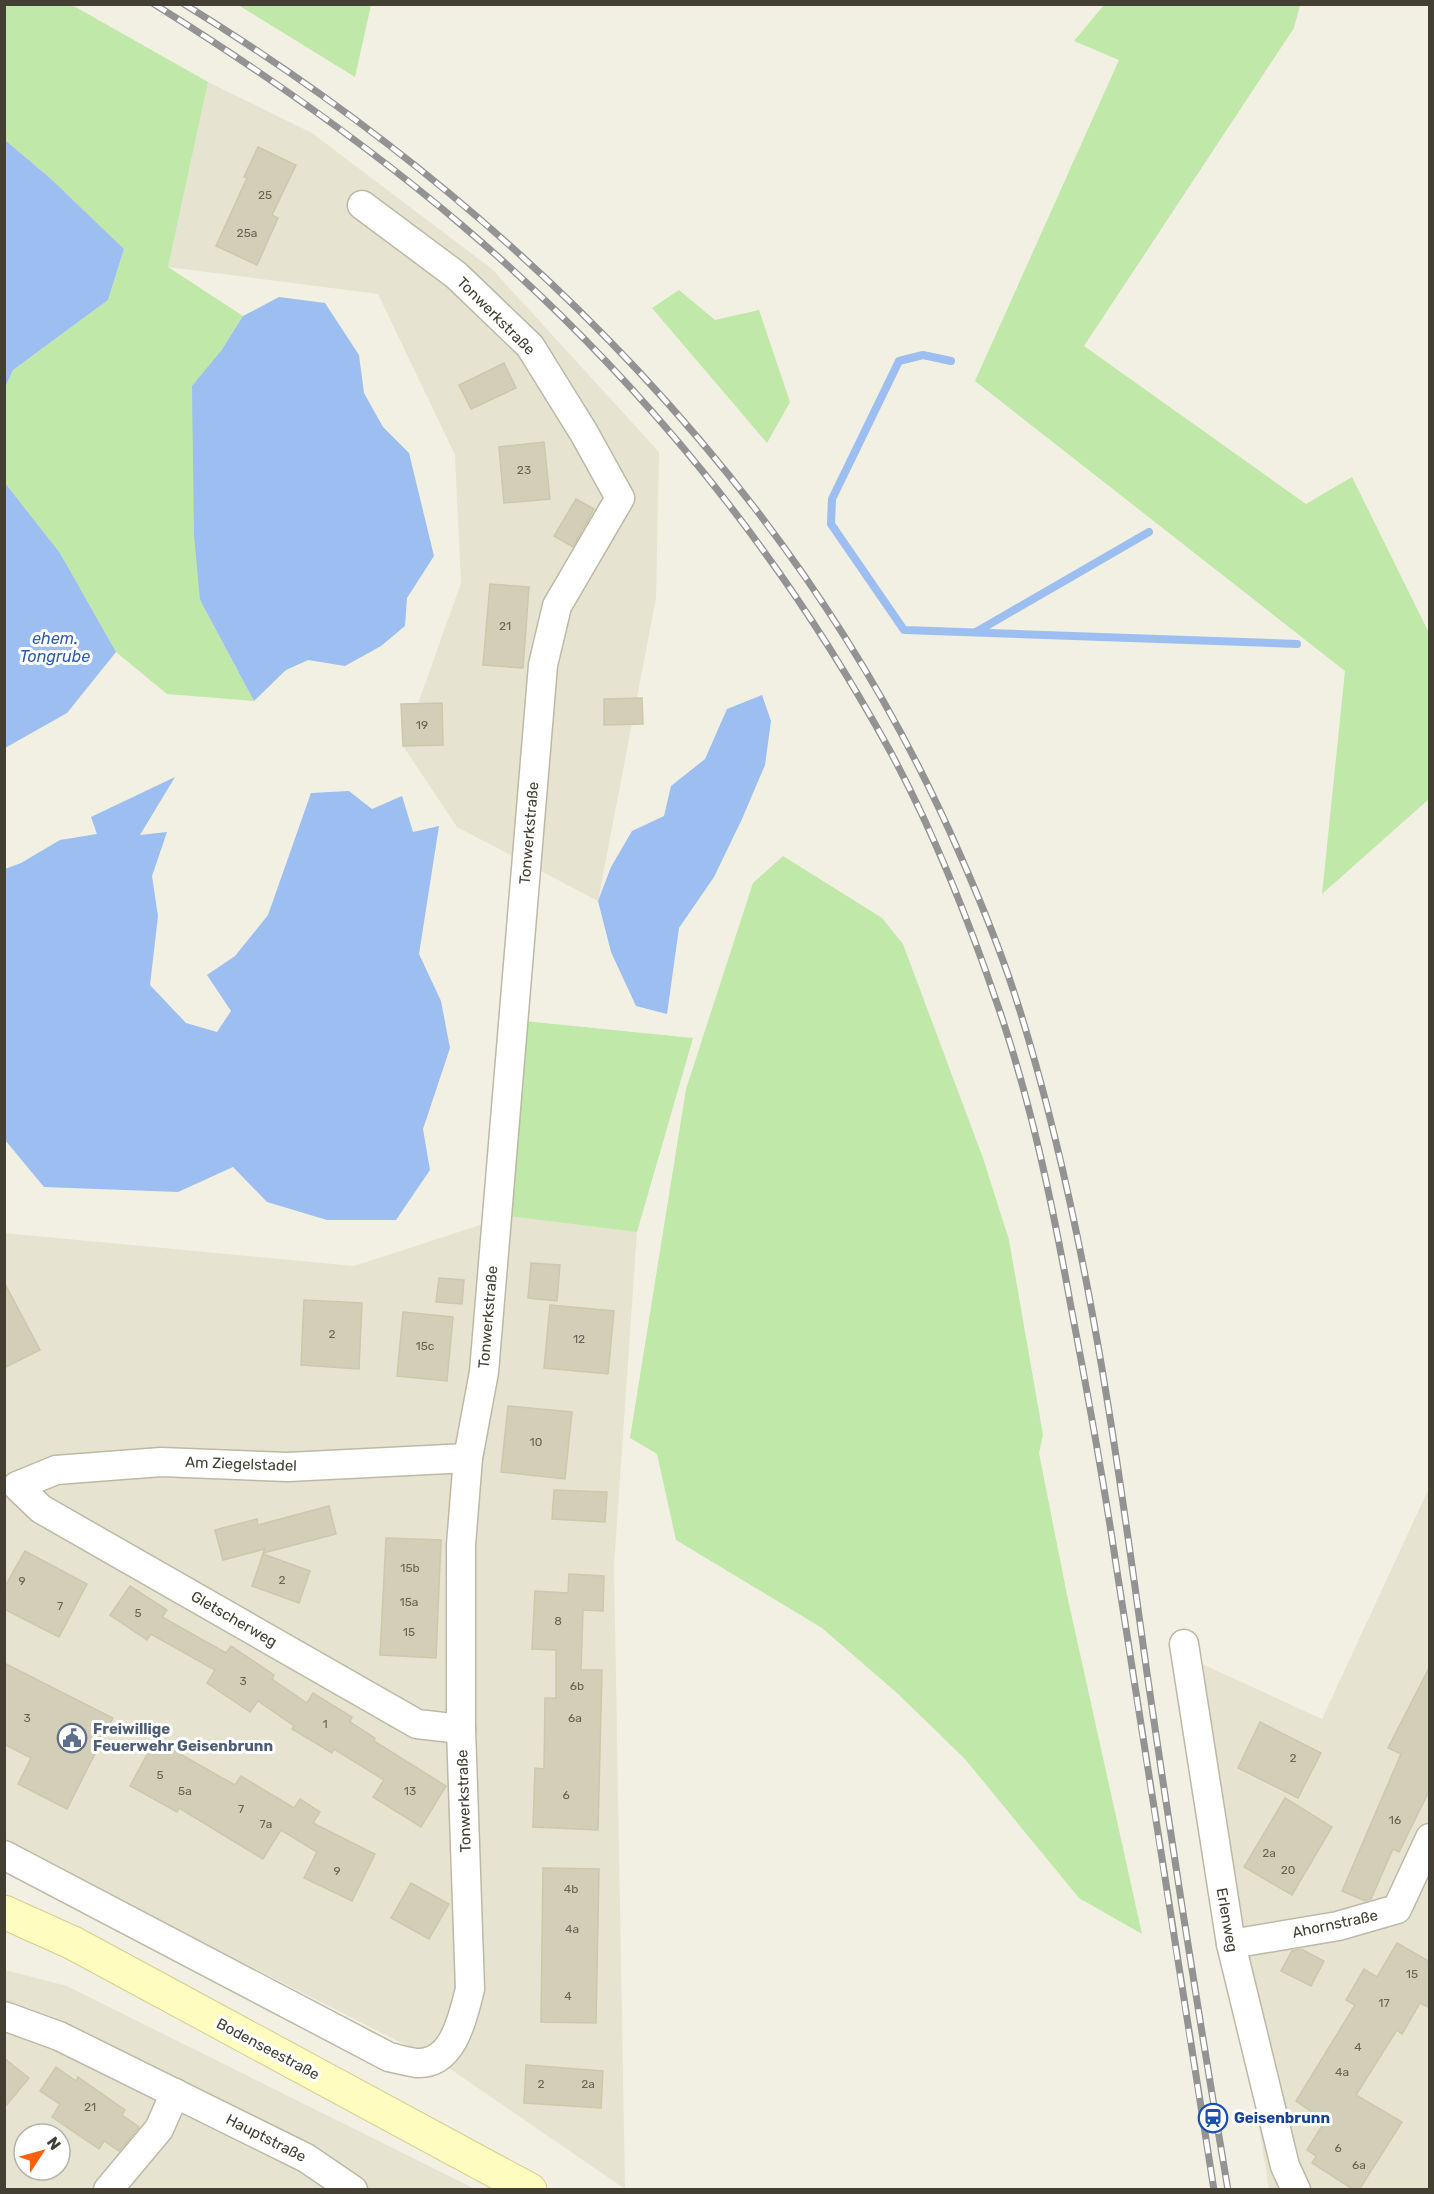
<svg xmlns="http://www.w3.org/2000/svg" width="1434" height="2194" font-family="Rubik,sans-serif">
<rect width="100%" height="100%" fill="#f2f0e2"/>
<g fill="#e6e3d0" fill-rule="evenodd">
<path d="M208,82L312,133L492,269L659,452L656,598L598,901L457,827L403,746L461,583L455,455L378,294L168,267Z"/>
<path d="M508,1216L637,1232L614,1565L625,2189L443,2064L5,1842L4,1233L354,1266Z"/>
<path d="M1429,1488V2189H1269L1183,1661L1191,1659L1322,1719Z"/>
<path d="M5,1970L67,1986L475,2189L5,2190ZM24,2134H60V2170H24Z"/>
</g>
<g fill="#bfe8a9">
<path d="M5,5H72L208,82L168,267L243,316L221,351L200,600L254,701L167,694L116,652L60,553L5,483V388L13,370L108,300L124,249L50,178L5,140Z"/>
<path d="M238,5H371L355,77Z"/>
<path d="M1104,5H1300L1294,28L1084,346L1306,504L1352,477L1429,633V799L1322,894L1345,671L975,381L1119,60L1074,41Z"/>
<path d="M679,290L715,320L759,310L790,402L767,443L652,308Z"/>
<path d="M783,856L882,918L903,944L983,1158L1009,1240L1043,1435L1039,1453L1067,1595L1142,1934L1079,1898L965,1759L897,1693L822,1628L676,1540L657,1454L630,1438L686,1089L753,883Z"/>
<path d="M524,1021L693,1038L637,1232L508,1216Z"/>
</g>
<g fill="#9cbef1">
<path d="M5,140L50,178L124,249L108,300L13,370L5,388Z"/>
<path d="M279,297L325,303L359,355L364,393L383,427L409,453L434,556L407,598L405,626L381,646L345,666L308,660L286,670L254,701L200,600L194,534L192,386L221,351L243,316Z"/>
<path d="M5,483L60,553L116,652L67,713L5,748Z"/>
<path d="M762,695L771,721L765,765L742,819L714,877L679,928L667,1014L636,1006L611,952L598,901L611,867L632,831L664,816L671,786L705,759L727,709Z"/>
<path d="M175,777L140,835L167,832L152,876L158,916L150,985L186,1023L217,1032L231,1011L207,975L235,956L268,915L311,793L349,791L372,809L402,796L413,832L439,826L419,954L441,1001L450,1048L423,1129L430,1170L396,1220H327L267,1202L233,1167L178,1192L44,1187L5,1140V869L21,863L60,840L97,834L91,817Z"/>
</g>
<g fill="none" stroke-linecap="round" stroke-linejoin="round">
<g stroke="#9cbef1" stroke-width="8">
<path d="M951,361L923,355L899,361L832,499L831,524L904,630L1297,644"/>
<path d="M976,632L1149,532"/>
</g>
</g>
<g fill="#d3ceb7" stroke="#cec7ab" stroke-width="1.5">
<path d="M258,147L296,165L272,215L278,218L257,265L216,246L247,178L244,177Z"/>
<path d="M504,363L516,388L471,409L459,385Z"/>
<path d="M544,442L550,499L504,503L499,447Z"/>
<path d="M576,499L594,509L573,547L554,536Z"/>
<path d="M490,584L529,587L523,668L483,665Z"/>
<path d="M642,698L643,724L604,725V699Z"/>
<path d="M442,703L443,745L403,746L401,704Z"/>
<path d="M531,1263L560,1265L557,1301L528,1298Z"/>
<path d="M439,1278L464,1280L462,1304L436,1302Z"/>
<path d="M4,1282L40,1350L4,1368Z"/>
<path d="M304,1300L362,1303L359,1369L301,1365Z"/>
<path d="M550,1305L614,1311L608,1374L544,1368Z"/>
<path d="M403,1312L453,1317L447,1381L397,1376Z"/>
<path d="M508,1406L572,1412L565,1479L501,1472Z"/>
<path d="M554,1490L607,1492L605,1522L552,1519Z"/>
<path d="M329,1506L336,1534L263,1553L265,1549L223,1560L215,1530L257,1519L258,1525Z"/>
<path d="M386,1538L441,1540L436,1658L380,1655Z"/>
<path d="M25,1551L87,1584L59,1637L4,1609V1588Z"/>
<path d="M263,1554L310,1571L299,1603L252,1586Z"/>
<path d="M569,1574L604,1576L603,1611L583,1610L581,1670H602L598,1830L533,1827L535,1768L544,1769L545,1698H556V1650L532,1649L535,1591L568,1593Z"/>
<path d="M130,1586L167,1610L162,1617L226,1653L231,1646L274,1675L272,1679L307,1703L313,1693L352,1717L350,1722L375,1738L374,1741L446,1786L421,1827L373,1797L384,1780L334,1749L332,1753L292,1729L294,1726L258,1701L250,1712L207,1683L215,1670L151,1634L147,1640L110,1615Z"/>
<path d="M4,1663L113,1718L67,1809L18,1784L31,1758L4,1744Z"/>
<path d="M1430,1666V1789L1399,1852L1393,1849L1371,1899L1365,1901L1342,1891L1401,1754L1388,1748Z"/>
<path d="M1260,1722L1321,1753L1298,1798L1238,1768Z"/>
<path d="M155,1740L235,1785L241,1776L294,1808L300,1799L320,1812L313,1823L375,1854L352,1901L304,1878L317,1852L281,1830L263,1859L179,1808L177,1812L130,1786Z"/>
<path d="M1285,1798L1332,1827L1292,1895L1244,1867Z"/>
<path d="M543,1868L599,1869L596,2023L541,2022Z"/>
<path d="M411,1883L449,1904L429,1939L391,1918Z"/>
<path d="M1397,1943L1430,1962V2008L1420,2003L1402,2034L1397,2030L1356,2095L1402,2122L1359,2190H1354L1312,2163L1316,2156L1307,2150L1325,2121L1296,2101L1355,2005L1346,2000L1364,1969L1377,1977Z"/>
<path d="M1301,1949L1324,1961L1311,1986L1281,1971L1292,1951Z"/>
<path d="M4,2058L29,2078L4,2108Z"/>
<path d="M526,2065L603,2071L601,2108L524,2103Z"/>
<path d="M56,2067L76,2081L78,2077L125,2110L122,2115L139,2127L119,2151L104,2141L99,2149L52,2117L60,2104L40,2091Z"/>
</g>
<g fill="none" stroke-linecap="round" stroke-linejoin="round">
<g stroke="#bdb9a5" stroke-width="31">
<g id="street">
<path d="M1184,1644L1231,1944L1285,2166L1296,2190"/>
<path d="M461,1729L417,1724L41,1509L17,1486L56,1470L161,1462L288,1467L468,1458"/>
<path d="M4,1855L389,2057C398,2059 408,2062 417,2063C454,2065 463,2016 470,1989L461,1729V1545L468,1458L484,1372L543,665L557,606L620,498L584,433L530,346L456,275L362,205"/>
<path d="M1231,1944L1338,1926L1397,1909L1430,1838"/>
<path d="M4,2016L59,2036L306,2158L353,2190"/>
<path d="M108,2190L159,2129L175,2093"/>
</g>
</g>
<g stroke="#d3cf90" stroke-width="35">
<path id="secondary" d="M4,1912L73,1943L530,2190"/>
</g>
<use href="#street" stroke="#fff" stroke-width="28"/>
<use href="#secondary" stroke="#fffcbf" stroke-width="33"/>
<g stroke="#939393" stroke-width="7">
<g id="rail">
<path d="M154,4C263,72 368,145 465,228C637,374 782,553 890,751C934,832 969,921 999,1009C1032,1106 1053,1207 1071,1307C1088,1395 1104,1483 1117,1571C1149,1777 1181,1983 1214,2190"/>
<path d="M184,4C516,208 805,495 961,857C983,907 1004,959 1020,1011C1087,1227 1116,1451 1147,1673C1172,1846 1199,2018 1228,2190"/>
</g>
</g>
<use href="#rail" stroke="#fff" stroke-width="4.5" stroke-dasharray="14" stroke-linecap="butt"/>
</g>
<defs>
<g id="civic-ring" transform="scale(1.5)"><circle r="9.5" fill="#fff" stroke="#5c6f8a" stroke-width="1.5"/><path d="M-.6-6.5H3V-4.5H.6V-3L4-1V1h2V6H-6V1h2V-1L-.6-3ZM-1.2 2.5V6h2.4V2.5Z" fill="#5c6f8a"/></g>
<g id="station-ring" transform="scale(1.5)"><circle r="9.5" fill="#fff" stroke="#1a4fb4" stroke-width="1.5"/><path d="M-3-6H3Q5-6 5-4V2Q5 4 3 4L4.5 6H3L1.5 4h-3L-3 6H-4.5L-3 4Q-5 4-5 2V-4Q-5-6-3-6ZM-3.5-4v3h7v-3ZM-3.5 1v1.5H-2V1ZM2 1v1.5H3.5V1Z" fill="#1a4fb4"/></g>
</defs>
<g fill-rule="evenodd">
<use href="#civic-ring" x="72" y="1738"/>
<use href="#station-ring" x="1213" y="2118"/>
</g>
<g text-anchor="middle" stroke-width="6" stroke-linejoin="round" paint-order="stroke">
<g font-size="12" fill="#676454">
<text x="265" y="199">25</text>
<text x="247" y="237">25a</text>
<text x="524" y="474">23</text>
<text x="505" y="630">21</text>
<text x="422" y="729">19</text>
<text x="332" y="1338">2</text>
<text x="579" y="1343">12</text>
<text x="425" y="1350">15c</text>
<text x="536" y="1446">10</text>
<text x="410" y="1572">15b</text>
<text x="282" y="1584">2</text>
<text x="22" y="1585">9</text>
<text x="409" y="1606">15a</text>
<text x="60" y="1610">7</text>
<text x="138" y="1617">5</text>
<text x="558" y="1625">8</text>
<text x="409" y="1636">15</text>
<text x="243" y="1685">3</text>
<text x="577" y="1690">6b</text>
<text x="27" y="1722">3</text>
<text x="575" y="1722">6a</text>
<text x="325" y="1728">1</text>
<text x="1293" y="1762">2</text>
<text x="160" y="1779">5</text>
<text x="185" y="1795">5a</text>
<text x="410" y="1795">13</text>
<text x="566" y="1799">6</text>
<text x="241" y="1813">7</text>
<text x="1395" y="1824">16</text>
<text x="266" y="1828">7a</text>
<text x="1269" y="1857">2a</text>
<text x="1288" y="1874">20</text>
<text x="337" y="1875">9</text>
<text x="571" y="1893">4b</text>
<text x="572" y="1933">4a</text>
<text x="1412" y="1978">15</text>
<text x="568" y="2000">4</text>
<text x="1384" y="2007">17</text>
<text x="1358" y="2051">4</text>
<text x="1342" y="2076">4a</text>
<text x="541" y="2088">2</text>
<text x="588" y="2088">2a</text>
<text x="90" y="2111">21</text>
<text x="1338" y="2152">6</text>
<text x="1359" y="2169">6a</text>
</g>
<g font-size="15" fill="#434033" stroke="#fff">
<text transform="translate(496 316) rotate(45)" y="5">Tonwerkstraße</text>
<text transform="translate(529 833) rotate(-85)" y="5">Tonwerkstraße</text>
<text transform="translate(488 1317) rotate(-85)" y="5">Tonwerkstraße</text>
<text transform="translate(241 1464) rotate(2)" y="5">Am Ziegelstadel</text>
<text transform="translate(234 1619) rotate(30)" y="5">Gletscherweg</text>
<text transform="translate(464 1801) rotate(-92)" y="5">Tonwerkstraße</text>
<text transform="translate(1227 1920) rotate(80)" y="5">Erlenweg</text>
<text transform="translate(1335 1924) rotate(-12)" y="5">Ahornstraße</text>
<text transform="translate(268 2049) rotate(28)" y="5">Bodenseestraße</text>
<text transform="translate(266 2138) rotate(27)" y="5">Hauptstraße</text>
</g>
<g font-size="15" font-weight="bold" fill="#4e5e75" stroke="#fff" text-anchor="start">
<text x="93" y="1734">Freiwillige<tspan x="93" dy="17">Feuerwehr Geisenbrunn</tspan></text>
</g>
<g font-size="15" font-weight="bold" fill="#164399" stroke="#fff" text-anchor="start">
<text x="1234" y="2123">Geisenbrunn</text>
</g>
<g font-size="16" font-style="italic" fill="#2b5eb0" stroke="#fff">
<text x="55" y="644">ehem.<tspan x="55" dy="18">Tongrube</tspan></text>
</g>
</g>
<rect width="1434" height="2194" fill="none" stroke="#434033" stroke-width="12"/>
<g transform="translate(42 2152) rotate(54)"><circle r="28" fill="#ffffff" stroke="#b4b3ad" stroke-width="1.5"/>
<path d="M0-4.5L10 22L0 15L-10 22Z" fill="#ff600c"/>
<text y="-9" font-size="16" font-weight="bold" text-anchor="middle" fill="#434033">N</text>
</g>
</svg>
